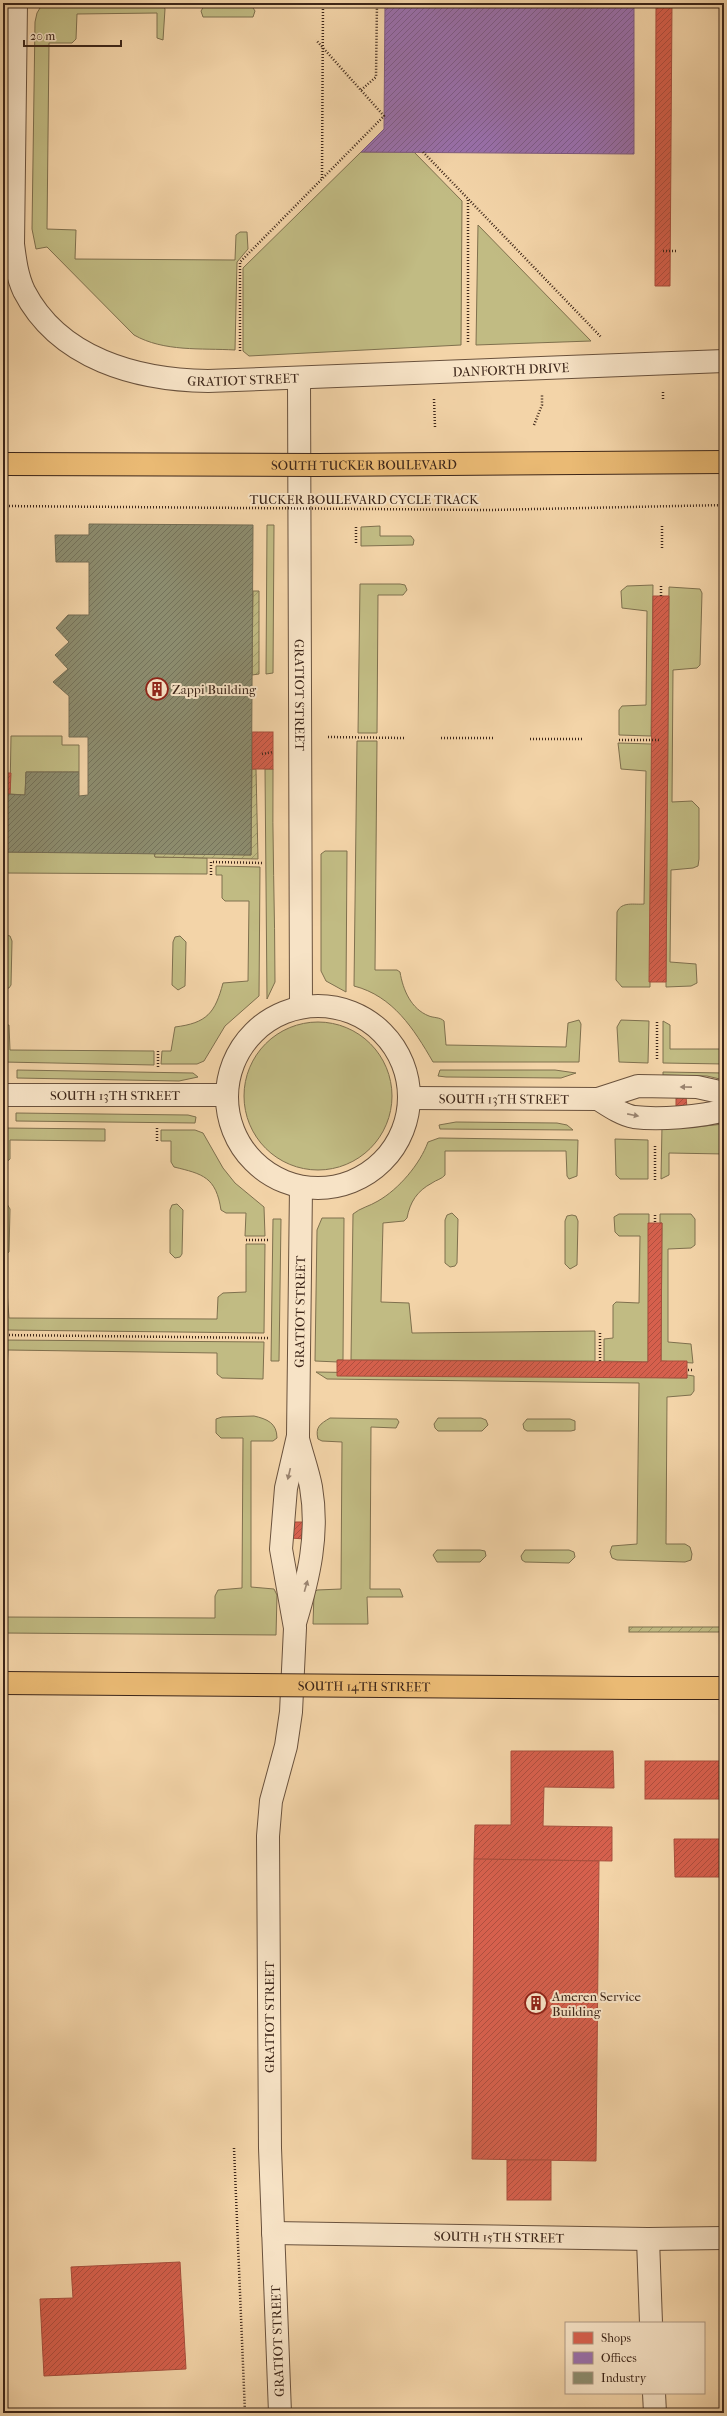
<svg xmlns="http://www.w3.org/2000/svg" width="727" height="2416" font-family="'IM FELL French Canon',serif">
<defs>
<pattern id="garden-furrows" width="10" height="10" patternUnits="userSpaceOnUse"><rect width="10" height="10" fill="#c1bb83"/><path d="M-1 1l2-2M0 10L10 0M9 11l2-2" fill="none" stroke="#9e986a"/></pattern>
<pattern id="shops-hatch" width="6" height="6" patternUnits="userSpaceOnUse"><rect width="6" height="6" fill="#d6604d"/><path d="M-1 1l2-2M0 6l6-6M5 7l2-2" fill="none" stroke="#af4f3f"/></pattern>
<pattern id="offices-hatch" width="6" height="6" patternUnits="userSpaceOnUse"><rect width="6" height="6" fill="#9970ab"/><path d="M-1 1l2-2M0 6l6-6M5 7l2-2" fill="none" stroke="#7e5c8a"/></pattern>
<pattern id="industry-hatch" width="6" height="6" patternUnits="userSpaceOnUse"><rect width="6" height="6" fill="#8c8c6e"/><path d="M-1 1l2-2M0 6l6-6M5 7l2-2" fill="none" stroke="#74725a"/></pattern>
</defs>
<rect width="100%" height="100%" fill="#f3d4a8"/>
<filter id="stains"><feTurbulence type="fractalNoise" baseFrequency=".005" numOctaves="4"/><feColorMatrix values="0 0 0 0 .2 0 0 0 0 .09 0 0 0 0 .02 0 0 0 .5 -.17"/></filter>
<radialGradient id="worn" r=".72"><stop offset=".6" stop-color="#630" stop-opacity="0"/><stop offset="1" stop-color="#630" stop-opacity=".3"/></radialGradient>
<g fill="#c1bb83" stroke="#7f704e">
<path d="M43,3H162L165,9L163,40L157,38V13L77,14L76,39L72,43H49L47,229L76,230L75,259L235,260L236,235L240,232H247L248,249L237,262L235,350C201,348 164,352 134,335L47,247L36,249L32,229L35,22L37,13Z"/>
<path d="M206,3H250L255,11L253,17H203L201,11Z"/>
<path d="M361,152H414L462,201L461,345L249,356L243,351V268Z"/>
<path d="M478,225L591,341L476,345Z"/>
<path d="M267,525H274L273,673L266,674Z"/>
<path d="M380,526V536H411L414,540L413,545L361,546V527Z"/>
<path d="M360,584H400L405,585L407,590L403,595H378L377,733H358Z"/>
<path d="M653,585L651,736L619,735V710L622,706L646,705L647,611L622,608L621,591L627,586Z"/>
<path d="M669,587L700,589L702,593L700,665L697,668L673,670L672,802L692,801L699,808V859L698,866L693,868L671,870L670,962L696,964L697,983L691,986L666,987Z"/>
<path d="M11,736H62V745H79V772H26L25,795L10,794Z"/>
<path d="M357,741H377L375,970H397L400,972C403,990 411,1009 429,1016C434,1018 440,1017 444,1021L446,1045L566,1047L568,1023L579,1020L581,1024L579,1062H433C414,1029 393,996 354,986Z"/>
<path d="M618,743L652,744L650,987H622L616,980L617,912C622,901 634,905 644,904L646,771L621,769Z"/>
<path d="M265,769H273C272,840 275,911 275,982L267,999Z"/>
<path d="M325,851H347L346,992L326,981L321,971V854Z"/>
<path d="M3,852L154,853L155,857L207,858V874L3,873Z"/>
<path d="M216,866L260,867L259,996L225,1026L204,1061L197,1064H161L162,1051H171L175,1027C207,1023 215,1013 223,983L248,981L249,901H225L222,898V875H216Z"/>
<path d="M6,935L10,936L12,941L11,985L9,988L4,989L3,936Z"/>
<path d="M180,936L186,942L185,986L178,990L172,985L173,942L175,937Z"/>
<path d="M621,1020L649,1021L648,1063L619,1062L617,1027Z"/>
<path d="M663,1021L670,1025V1049H724V1035V1064L663,1063Z"/>
<circle cx="318" cy="1096" r="74"/>
<path d="M3,1025H9L10,1050L154,1051V1065L3,1062Z"/>
<path d="M17,1070L193,1073L198,1077L179,1081L17,1078Z"/>
<path d="M440,1070H555L576,1073L561,1078L446,1077L438,1076Z"/>
<path d="M663,1072L724,1073V1080L707,1076L663,1075Z"/>
<path d="M16,1113L188,1115L196,1117L195,1123L16,1121Z"/>
<path d="M456,1122L557,1123L567,1125L573,1130L440,1129L439,1125Z"/>
<path d="M724,1124V1162V1154L669,1153V1175L661,1179L662,1126L694,1127Z"/>
<path d="M3,1128L105,1129V1141L10,1140V1159L3,1165Z"/>
<path d="M161,1130H195L203,1133L223,1168L235,1183L264,1207L265,1236H245L246,1213H226L221,1210C216,1177 203,1174 174,1167L171,1162V1141H161Z"/>
<path d="M439,1138L578,1140L577,1176L569,1179L567,1176L566,1151H445V1175C442,1179 436,1180 432,1183C417,1191 410,1202 407,1218L404,1221L383,1223L381,1302L409,1303L412,1333L595,1331V1361L351,1360L353,1214C360,1208 370,1206 378,1201C399,1189 420,1164 428,1142Z"/>
<path d="M615,1139L648,1140V1179H620L616,1175Z"/>
<path d="M3,1203L7,1204L10,1209L9,1252L3,1256Z"/>
<path d="M177,1204L183,1210L182,1254L180,1257L175,1258L170,1253V1210L172,1205Z"/>
<path d="M452,1213L458,1219L457,1263L455,1266L450,1267L445,1263V1220L447,1215Z"/>
<path d="M619,1214H649L648,1362L604,1361V1339L613,1338V1305L616,1302L639,1303L640,1236H619L615,1232L614,1217Z"/>
<path d="M660,1214H691L695,1219V1245L691,1248L668,1249V1342L691,1344L693,1363L661,1361L662,1223H660Z"/>
<path d="M572,1215L576,1216L578,1221L577,1265L570,1269L565,1264V1221L567,1216Z"/>
<path d="M322,1218H344L343,1360H338V1362L315,1361L317,1230Z"/>
<path d="M273,1219H281L279,1361H271Z"/>
<path d="M246,1244H265L264,1333L3,1330V1289L7,1291L9,1318L217,1319L218,1297L223,1293L246,1292Z"/>
<path d="M3,1340L264,1342L263,1379L222,1378L217,1374V1353L8,1350L7,1371L3,1376Z"/>
<path d="M316,1372L687,1378V1375L694,1376V1391L691,1395L667,1397L666,1544H685L690,1547L692,1554L691,1560L685,1562L617,1560L612,1558L610,1552L612,1546L637,1544L639,1383L327,1379Z"/>
<path d="M254,1416C267,1419 277,1423 277,1438L273,1441H251V1587L274,1589L277,1595L276,1635L3,1633V1617L215,1618V1596L218,1590L242,1588L243,1438H221L216,1433V1419L222,1417Z"/>
<path d="M330,1418L397,1419L399,1422L396,1428L371,1427L370,1589H400L403,1597H367L368,1624H313L314,1593L317,1590L341,1589L342,1442L322,1441L318,1439C315,1427 320,1424 330,1418Z"/>
<path d="M438,1418H481L486,1420L488,1425L482,1431H438L435,1428L434,1424Z"/>
<path d="M527,1419H570L575,1421V1430L571,1431H527L524,1429L523,1424Z"/>
<path d="M437,1550H480L485,1551L486,1556L480,1562H437L433,1555Z"/>
<path d="M525,1550H569L574,1552L575,1557L569,1563L525,1562L522,1560L521,1556Z"/>
</g>
<g fill="url(#garden-furrows)" stroke="#7f704e">
<path d="M253,591H259V674L252,675Z"/>
<path d="M252,769H256L258,859L155,857L154,853L251,855Z"/>
<rect x="629" y="1627" width="95" height="5"/>
</g>
<g fill="url(#shops-hatch)" stroke="#a84f3d">
<path d="M656,3H672L670,286H655Z"/>
<path d="M653,596H669L666,982H649Z"/>
<rect x="252" y="732" width="21" height="37"/>
<path d="M3,773H11L10,794H3Z"/>
<path d="M686,1096L687,1108H676V1097Z"/>
<path d="M648,1223H662L661,1361H687V1378L337,1376V1360L648,1362Z"/>
<path d="M290,1522H305V1539L290,1538Z"/>
<path d="M511,1751H613L614,1788L544,1787L543,1826L612,1827V1861L474,1859L475,1825H511Z"/>
<rect x="645" y="1761" width="79" height="38"/>
<path d="M674,1839H724V1877H675Z"/>
<path d="M474,1859L599,1861L596,2161L472,2159Z"/>
<rect x="507" y="2160" width="44" height="40"/>
<path d="M180,2262L186,2369L44,2376L40,2299L73,2298L71,2267Z"/>
</g>
<path fill="url(#offices-hatch)" stroke="#7d5a7f" d="M385,3H634V154L361,152L384,129Z"/>
<path fill="url(#industry-hatch)" stroke="#746d54" d="M89,524L253,525L251,855L3,852V794L25,795L26,772H79V796L88,795V737H69V696L53,682L68,669L55,655L69,642L56,628L68,615H89V562H56L55,535H89Z"/>
<g fill="none" stroke-linecap="round" stroke-linejoin="round">
<g stroke="#6a523d" stroke-width="24">
<g id="minor">
<path id="s1" d="M16,3L13,244C15,260 17,276 24,291C59,359 137,380 208,381L724,361"/>
<path id="s2" d="M299,378L301,1007"/>
<circle cx="318" cy="1097" r="91"/>
<path id="s3" d="M3,1095H227"/>
<path id="s4" d="M410,1098L598,1099L638,1086L697,1087L724,1093"/>
<path d="M598,1099C609,1106 622,1115 634,1117C658,1120 702,1117 724,1110"/>
<path d="M295,1623C309,1577 319,1534 311,1487C308,1471 302,1455 298,1439"/>
<path id="s5" d="M273,2233L648,2239L724,2238"/>
<path d="M648,2239L651,2323"/>
<path d="M654,2393L655,2413"/>
<path id="s6" d="M280,2413L270,2148L268,1836L271,1801L286,1746L291,1712L295,1628L281,1549L286,1488L298,1436L301,1187"/>
</g>
</g>
<g stroke="#3d2619" stroke-width="24">
<path id="major" d="M632,1688H724"/>
</g>
<g stroke="#3d2619" stroke-width="2.5" stroke-dasharray="1 2" stroke-linecap="butt">
<path d="M361,90L376,77L377,3"/>
<path d="M423,152L601,337"/>
<path d="M322,178L323,3"/>
<path d="M468,200V343"/>
<path d="M663,251H676"/>
<path d="M240,351V262L384,116L316,40"/>
<path d="M723,389V422"/>
<path d="M663,392V401"/>
<path d="M434,399L435,427"/>
<path d="M534,425L542,405V395"/>
<path d="M356,527V545"/>
<path d="M662,548V524"/>
<path d="M661,596V584"/>
<path d="M328,737L404,738"/>
<path d="M441,738H494"/>
<path d="M530,739H583"/>
<path d="M619,740H660"/>
<path d="M262,754L273,752"/>
<path d="M211,875V862L264,863"/>
<path d="M657,1059V1021"/>
<path d="M158,1067V1051"/>
<path d="M157,1141V1127"/>
<path d="M655,1180V1146"/>
<path d="M655,1215V1223"/>
<path d="M246,1240H269"/>
<path d="M3,1335L268,1338"/>
<path d="M600,1361V1331"/>
<path d="M688,1370H694"/>
<path d="M234,2148L245,2413"/>
</g>
<use href="#minor" stroke="#f7e3c6" stroke-width="22"/>
<use href="#major" stroke="#eaba74" stroke-width="22"/>
<g stroke="#3d2619" stroke-width="24" stroke-linecap="butt">
<g id="major-bridge">
<path id="s7" d="M3,464L317,465L724,462"/>
<path id="s8" d="M3,1683L632,1688"/>
</g>
</g>
<path stroke="#3d2619" stroke-width="2.5" stroke-dasharray="1 2" stroke-linecap="butt" d="M3,506L490,510L724,505"/>
<use href="#major-bridge" stroke="#eaba74" stroke-width="22"/>
</g>
<defs><path id="oneway-solid" d="M-6-.8H1V-3.2L6.5 0L1 3.2V.8H-6Z"/></defs>
<g fill="#9a8470">
<use href="#oneway-solid" transform="translate(686 1087) rotate(-179)"/>
<use href="#oneway-solid" transform="translate(633 1115) rotate(11)"/>
<use href="#oneway-solid" transform="translate(289 1474) rotate(103)"/>
<use href="#oneway-solid" transform="translate(306 1586) rotate(-74)"/>
</g>
<defs>
<g id="building-ring" transform="scale(1.15)"><circle r="9.5" fill="#f7e3c6" stroke="#8f2418" stroke-width="1.5"/><path d="M-4-6H4V6H1V3H-1V6H-4ZM-2.5-4.3h1.7v1.8h-1.7ZM.8-4.3h1.7v1.8H.8ZM-2.5-1h1.7V.8h-1.7ZM.8-1h1.7V.8H.8Z" fill="#8f2418"/></g>
</defs>
<g fill-rule="evenodd">
<use href="#building-ring" x="157" y="689"/>
<use href="#building-ring" x="536" y="2003"/>
</g>
<g text-anchor="middle" stroke-width="4" stroke-linejoin="round" paint-order="stroke">
<g font-size="13" fill="#3d2619" stroke="#f7e3c6">
<text dy="5" stroke="none"><textPath href="#s1" startOffset="808">DANFORTH DRIVE</textPath></text>
<text dy="5" stroke="none"><textPath href="#s1" startOffset="540">GRATIOT STREET</textPath></text>
<text dy="5" stroke="none"><textPath href="#s7" startOffset="361">SOUTH TUCKER BOULEVARD</textPath></text>
<text x="364" y="504">TUCKER BOULEVARD CYCLE TRACK</text>
<text dy="5" stroke="none"><textPath href="#s2" startOffset="317">GRATIOT STREET</textPath></text>
<text dy="5" stroke="none"><textPath href="#s3" startOffset="112">SOUTH 13TH STREET</textPath></text>
<text dy="5" stroke="none"><textPath href="#s4" startOffset="94">SOUTH 13TH STREET</textPath></text>
<text dy="5" stroke="none"><textPath href="#s6" startOffset="1107">GRATIOT STREET</textPath></text>
<text dy="5" stroke="none"><textPath href="#s8" startOffset="361">SOUTH 14TH STREET</textPath></text>
<text transform="translate(269 2017) rotate(-90)" y="5">GRATIOT STREET</text>
<text dy="5" stroke="none"><textPath href="#s5" startOffset="226">SOUTH 15TH STREET</textPath></text>
<text transform="translate(277 2341) rotate(-92)" y="5">GRATIOT STREET</text>
</g>
<g font-size="13" fill="#3d2619" stroke="#f7e3c6" text-anchor="start">
<text x="172" y="694">Zappi Building</text>
<text x="552" y="2001">Ameren Service<tspan x="552" dy="15">Building</tspan></text>
</g>
</g>
<rect width="727" height="2416" fill="none" stroke="#f3d4a8" stroke-width="16"/>
<rect x="4" y="4" width="719" height="2408" fill="none" stroke="#3d2619" stroke-width="2"/>
<rect x="8" y="8" width="711" height="2400" fill="none" stroke="#3d2619"/>
<rect x="565" y="2322" width="140" height="72" fill="#f7e3c6" stroke="#ad9781"/>
<rect x="573" y="2332" width="20" height="12" fill="#d6604d" stroke="#ad9781"/>
<text x="601" y="2342" font-size="12" fill="#3d2619">Shops</text>
<rect x="573" y="2352" width="20" height="12" fill="#9970ab" stroke="#ad9781"/>
<text x="601" y="2362" font-size="12" fill="#3d2619">Offices</text>
<rect x="573" y="2372" width="20" height="12" fill="#8c8c6e" stroke="#ad9781"/>
<text x="601" y="2382" font-size="12" fill="#3d2619">Industry</text>
<path d="M24 40v6h97v-6" fill="none" stroke="#3d2619" stroke-width="2"/>
<text x="30" y="40" font-size="12" fill="#3d2619" stroke="#f7e3c6" stroke-width="3" paint-order="stroke">20 m</text>
<rect width="100%" height="100%" filter="url(#stains)"/>
<rect width="100%" height="100%" fill="url(#worn)"/>
</svg>
